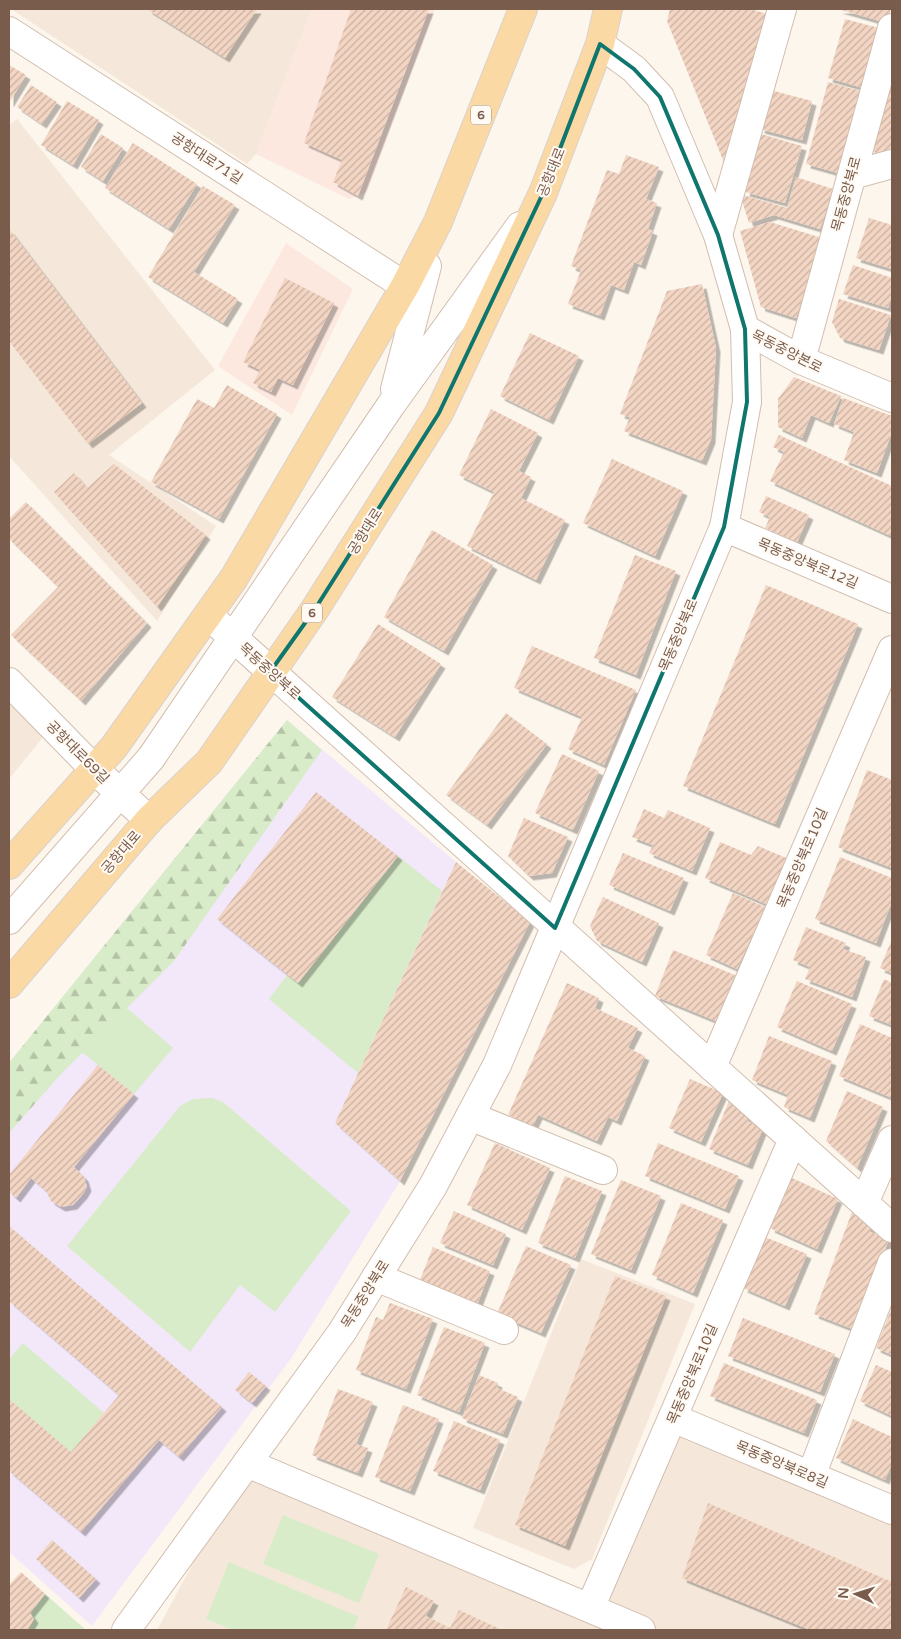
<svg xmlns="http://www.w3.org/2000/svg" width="901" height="1639" font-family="'Varela Round','Noto Sans KR',sans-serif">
<defs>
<pattern id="forest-firs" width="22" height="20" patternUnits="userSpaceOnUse" patternTransform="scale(1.25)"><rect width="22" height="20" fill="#d8ecc9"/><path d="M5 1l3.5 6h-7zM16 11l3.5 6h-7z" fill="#b4c2a5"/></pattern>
<pattern id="building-hatch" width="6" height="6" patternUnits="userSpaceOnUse" patternTransform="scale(1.25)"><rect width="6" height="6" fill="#f3d5c3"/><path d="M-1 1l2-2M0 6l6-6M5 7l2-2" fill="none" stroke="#cab0a1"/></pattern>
<filter id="shadow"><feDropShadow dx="4.5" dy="4.5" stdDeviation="0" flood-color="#0004"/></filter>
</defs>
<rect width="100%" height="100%" fill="#fdf6ec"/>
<g fill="#f5e8da">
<path d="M11,9H312L256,154L247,164Z"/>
<path d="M17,119L215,370L109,455L216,526L157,621L9,456V125Z"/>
<path d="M9,693L47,732L9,779Z"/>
<path d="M581,1259L695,1304L592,1559L574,1569L473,1528Z"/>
<path d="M673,1418L892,1510V1630H157L247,1463L590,1608Z"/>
</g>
<g fill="#fde8e0">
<path d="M312,9H435L367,192L349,199L256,154Z"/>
<path d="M286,243L353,289L292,415L218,366Z"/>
</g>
<path fill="#f3e8fa" d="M287,720L456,862L335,1123L400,1181L292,1357L92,1626L9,1552V1063Z"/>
<path fill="url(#forest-firs)" d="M287,720L322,750L174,961L61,1074L9,1133V1063Z"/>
<g fill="#d8ecc9">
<path d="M398,856L442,891L358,1073L269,999L287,975L298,983Z"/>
<path d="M127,1008L173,1048L134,1094L82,1052Z"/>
<path d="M212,1098L223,1102L351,1211L275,1312L240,1285L190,1352L67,1246L180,1106L193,1099Z"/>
<path d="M23,1343L104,1413L71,1452L9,1399V1359Z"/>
<path d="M283,1515L379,1554L359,1603L263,1564Z"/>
<path d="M229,1562L359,1617L353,1630H233L206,1619Z"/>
<path d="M45,1594L86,1630H27L34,1619L30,1613Z"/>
</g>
<g fill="url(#building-hatch)" filter="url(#shadow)">
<path d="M147,9H257L225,58Z"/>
<path d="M351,9H429L358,196L333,182L342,160L304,143Z"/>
<path d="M670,9H750L771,15L727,170L667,21Z"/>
<path d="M838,9H891L887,23Z"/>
<path d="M845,19L886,30L870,90L828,78Z"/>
<path d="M9,65L26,75L9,103Z"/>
<path d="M892,69V157L870,151Z"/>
<path d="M828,82L864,92L842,174L806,164Z"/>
<path d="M31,85L57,102L42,124L17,107Z"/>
<path d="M770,90L812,101L802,140L760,129Z"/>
<path d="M67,101L99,120L73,165L41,145Z"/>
<path d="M101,134L123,148L103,181L81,167Z"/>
<path d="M761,134L802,146L785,203L745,192Z"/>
<path d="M133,143L197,184L169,229L105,188Z"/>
<path d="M626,155L659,167L646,199L657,203L648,229L653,231L641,265L634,262L624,290L611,285L600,316L568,304L581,270L571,266L607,170L619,174Z"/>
<path d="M796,177L833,189L820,229L774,215L749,223L740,194L787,208Z"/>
<path d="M203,186L235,205L194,272L238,299L223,323L148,277Z"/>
<path d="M869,218L892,225V269L856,258Z"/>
<path d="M770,222L822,238L796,318L761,307L740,231Z"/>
<path d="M9,229L142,403L88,444L9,341Z"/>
<path d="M853,265L892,278V295L888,308L843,294Z"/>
<path d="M285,278L334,303L293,385L278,378L271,392L253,383L260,370L243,362Z"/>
<path d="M702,284L716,348L711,439L702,461L624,431L630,417L620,414L667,291Z"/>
<path d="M839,299L891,315L879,350L840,338L832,322Z"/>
<path d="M530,333L579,356L549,420L500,396Z"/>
<path d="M794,377L841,396L829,423L811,415L802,438L778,427V399Z"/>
<path d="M227,385L277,414L219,519L151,482L197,399L214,408Z"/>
<path d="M843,398L892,416V432L877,473L844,460L854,432L834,424Z"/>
<path d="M491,409L538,433L519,471L531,477L521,498L565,520L536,580L467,546L494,492L459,475Z"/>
<path d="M779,435L892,486L891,536L770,481L784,452L773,447Z"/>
<path d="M612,459L683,491L655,556L583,523Z"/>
<path d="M114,464L206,535L157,607L54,492L74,473L87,488Z"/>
<path d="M766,496L809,515L797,542L765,528L770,517L759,512Z"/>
<path d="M26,502L147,623L81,701L11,635L58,587L9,539V519Z"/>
<path d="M432,530L493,565L444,651L384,617Z"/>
<path d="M635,555L676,571L636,675L594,658Z"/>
<path d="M766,585L858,624L775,824L683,786Z"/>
<path d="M378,624L441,664L395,737L332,697Z"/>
<path d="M532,646L636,690L604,765L568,749L582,717L514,688Z"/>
<path d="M506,713L547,744L487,825L446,795Z"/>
<path d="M562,754L599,771L573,830L535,813Z"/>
<path d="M867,770L892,780V868L838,847Z"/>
<path d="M316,792L398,856L298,983L217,919Z"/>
<path d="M644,809L664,818L668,810L710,828L692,871L649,853L653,845L632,837Z"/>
<path d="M524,818L568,837L552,873L529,876L508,856Z"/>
<path d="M720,842L751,855L758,846L791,860L771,906L705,878Z"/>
<path d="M623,853L684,878L670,911L609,885Z"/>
<path d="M840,857L892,878V901L876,943L815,919Z"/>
<path d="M456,862L530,922L400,1181L335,1123Z"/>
<path d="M733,893L765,907L737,969L706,955Z"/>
<path d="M603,897L659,923L642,962L597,941L590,926Z"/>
<path d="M806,927L846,943L843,949L866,957L852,997L805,979L810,967L793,960Z"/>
<path d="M892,939V973L880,968Z"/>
<path d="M673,950L735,975L716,1021L655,996Z"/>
<path d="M884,979L892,983V1025L869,1016Z"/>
<path d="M797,981L852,1004L832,1051L777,1027Z"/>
<path d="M567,983L599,998L595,1008L638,1028L628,1048L645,1056L617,1121L608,1117L597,1141L538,1115L533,1126L508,1115Z"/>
<path d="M860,1024L892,1038V1098L839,1076Z"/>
<path d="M769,1036L832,1061L810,1118L784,1107L788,1095L752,1080Z"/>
<path d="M98,1065L134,1094L74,1167L84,1177L87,1187L83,1194L73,1205L61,1207L51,1201L46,1191L31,1178L16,1198L9,1192V1175Z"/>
<path d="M690,1079L723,1093L701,1142L669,1128Z"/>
<path d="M847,1091L883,1107L857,1168L826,1141Z"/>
<path d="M729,1101L751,1110L747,1121L763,1128L748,1165L709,1149Z"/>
<path d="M495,1143L550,1168L522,1230L467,1205Z"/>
<path d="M658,1143L739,1176L725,1209L645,1176Z"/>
<path d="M565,1176L602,1191L575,1258L538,1243Z"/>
<path d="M792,1178L838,1199L817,1249L770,1228Z"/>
<path d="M621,1180L661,1196L631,1270L591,1254Z"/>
<path d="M681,1203L723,1220L693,1293L652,1275Z"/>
<path d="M454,1211L506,1234L493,1265L440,1243Z"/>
<path d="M852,1212L874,1220L870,1232L889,1239L855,1330L814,1314Z"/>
<path d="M9,1226L222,1407L179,1457L159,1440L81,1532L9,1471V1399L71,1452L119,1395L9,1301Z"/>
<path d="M765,1237L807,1254L785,1306L743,1288Z"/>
<path d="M526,1246L571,1265L541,1333L497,1314Z"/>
<path d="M433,1247L490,1271L475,1310L418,1285Z"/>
<path d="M615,1276L666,1296L565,1546L515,1525Z"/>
<path d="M390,1303L433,1319L406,1389L356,1370L376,1317L383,1320Z"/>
<path d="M892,1307V1355L876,1348Z"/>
<path d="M743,1318L835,1354L820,1392L728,1356Z"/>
<path d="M444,1327L485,1343L459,1412L417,1395Z"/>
<path d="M724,1363L817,1400L804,1433L710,1396Z"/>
<path d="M876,1365L892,1372V1416L860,1401Z"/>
<path d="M249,1372L266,1386L252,1403L235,1390Z"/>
<path d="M479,1375L498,1383L497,1388L518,1397L503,1434L462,1418Z"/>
<path d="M338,1389L373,1402L356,1444L368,1448L358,1473L312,1455Z"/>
<path d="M403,1405L439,1419L410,1491L375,1477Z"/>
<path d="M853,1419L892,1437V1463L885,1480L836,1458Z"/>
<path d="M454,1421L500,1440L480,1490L433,1471Z"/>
<path d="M708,1503L892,1582V1630H810L682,1578Z"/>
<path d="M52,1540L96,1579L79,1598L36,1559Z"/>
<path d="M21,1572L45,1594L30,1613L34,1619L27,1630H9V1585Z"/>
<path d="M406,1587L434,1601L426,1616L450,1628L459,1610L502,1630H386Z"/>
</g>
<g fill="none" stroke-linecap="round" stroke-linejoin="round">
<g stroke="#d1beb0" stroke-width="30">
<g id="minor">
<path d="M9,31L405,286"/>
<path d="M852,175L892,164"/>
<path d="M718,235L782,9"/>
<path d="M745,329L801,360L892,398"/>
<path d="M801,360L892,28"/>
<path d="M395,389L427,266"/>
<path d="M724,527L892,599"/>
<path d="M208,615L892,1228"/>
<path d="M9,682L94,769L149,820"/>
<path d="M9,920L151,758L391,405L520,226"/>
<path d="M712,1067L892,650"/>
<path d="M470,1116L603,1170"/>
<path d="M864,1203L892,1140"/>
<path d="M376,1277L504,1330"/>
<path d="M673,1418L892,1510"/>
<path d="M247,1463L641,1630"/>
<path d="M811,1476L892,1263"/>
<path d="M590,1608L793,1139"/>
<path d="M126,1630L342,1332L433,1186L497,1065L724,527L747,402L745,329L718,235L660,97L634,69L600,44"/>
</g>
</g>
<g stroke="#dad1cd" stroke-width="30">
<g id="major">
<path d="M9,865L114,747L234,578L405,286L438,222L523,9"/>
<path d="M9,984L149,820L209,762L315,609L439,413L543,193L600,44L608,9"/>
</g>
</g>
<use href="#minor" stroke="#fff" stroke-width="28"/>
<use href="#major" stroke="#fbd9a5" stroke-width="28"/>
</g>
<path fill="none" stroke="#0f766e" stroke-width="4" stroke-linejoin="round" d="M600,44L634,69L660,97L718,235L745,329L747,402L724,527L555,928L270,672L315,609L439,413L543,193Z"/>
<g text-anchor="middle" stroke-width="4" stroke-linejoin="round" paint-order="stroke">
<g fill="#fffaf3" stroke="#a28b7f" stroke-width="1">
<rect x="471" y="105.5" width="20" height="19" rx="4"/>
<rect x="302" y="603.5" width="20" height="19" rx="4"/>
</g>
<g font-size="12" font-weight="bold" fill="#7a5c4d">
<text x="481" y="119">6</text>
<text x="312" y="617">6</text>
</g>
<g font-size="14" fill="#7a5c4d" stroke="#fffaf3">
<text transform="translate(207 158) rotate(33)" y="5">공항대로71길</text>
<text transform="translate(551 172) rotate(-68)" y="5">공항대로</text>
<text transform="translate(846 194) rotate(-75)" y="5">목동중앙북로</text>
<text transform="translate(787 351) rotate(27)" y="5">목동중앙본로</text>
<text transform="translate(365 531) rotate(-58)" y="5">공항대로</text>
<text transform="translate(808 563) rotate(23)" y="5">목동중앙북로12길</text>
<text transform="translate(678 635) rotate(-67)" y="5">목동중앙북로</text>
<text transform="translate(270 671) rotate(42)" y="5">목동중앙북로</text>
<text transform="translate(78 752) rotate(45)" y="5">공항대로69길</text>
<text transform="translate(121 852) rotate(-49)" y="5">공항대로</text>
<text transform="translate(802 858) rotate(-67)" y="5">목동중앙북로10길</text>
<text transform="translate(365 1294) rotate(-58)" y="5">목동중앙북로</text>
<text transform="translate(692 1374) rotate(-67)" y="5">목동중앙북로10길</text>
<text transform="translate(782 1464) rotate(23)" y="5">목동중앙북로8길</text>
</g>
</g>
<rect width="901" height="1639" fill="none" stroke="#7a5c4d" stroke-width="20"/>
<g transform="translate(856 1594) rotate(274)" stroke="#fffaf3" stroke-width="4" paint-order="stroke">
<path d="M0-4L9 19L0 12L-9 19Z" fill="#7a5c4d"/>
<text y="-8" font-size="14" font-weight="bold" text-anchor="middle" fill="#7a5c4d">N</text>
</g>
</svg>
